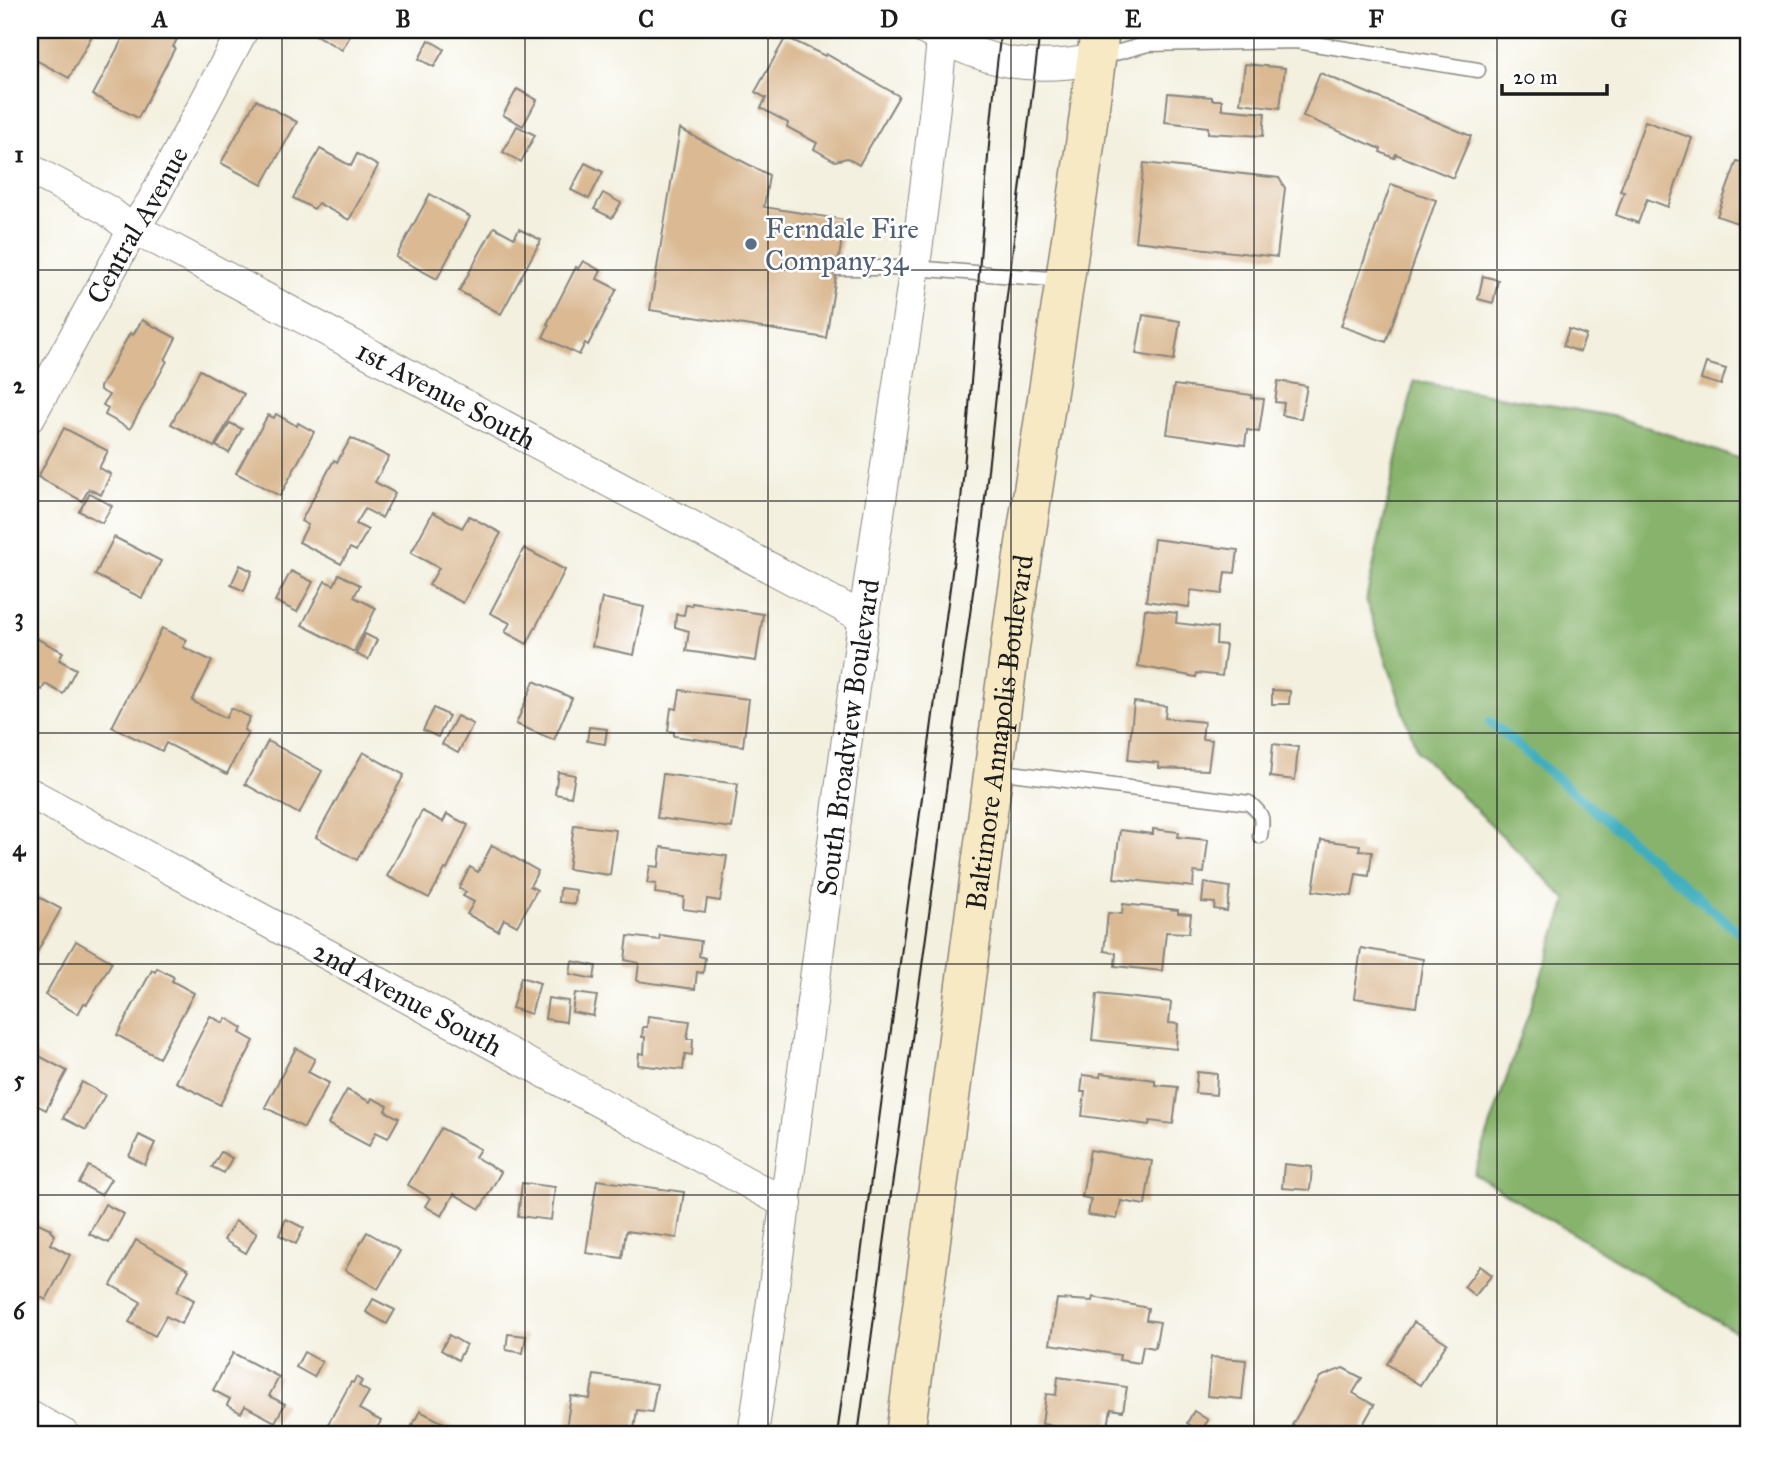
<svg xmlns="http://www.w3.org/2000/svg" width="1779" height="1465" font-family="'IM FELL Great Primer',serif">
<rect width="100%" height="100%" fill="#fff"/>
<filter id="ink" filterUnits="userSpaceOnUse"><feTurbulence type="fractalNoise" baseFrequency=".0143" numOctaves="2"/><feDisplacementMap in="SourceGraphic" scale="14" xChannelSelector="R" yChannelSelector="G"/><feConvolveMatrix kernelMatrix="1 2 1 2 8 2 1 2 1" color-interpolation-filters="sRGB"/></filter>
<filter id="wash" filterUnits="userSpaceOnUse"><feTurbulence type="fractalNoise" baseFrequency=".00686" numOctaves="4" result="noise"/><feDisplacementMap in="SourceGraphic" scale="28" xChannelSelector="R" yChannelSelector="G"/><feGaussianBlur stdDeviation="1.57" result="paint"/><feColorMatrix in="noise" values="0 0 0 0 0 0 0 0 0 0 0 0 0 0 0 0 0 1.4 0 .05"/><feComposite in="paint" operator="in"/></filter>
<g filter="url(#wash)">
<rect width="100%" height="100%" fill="#f3f0df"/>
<path fill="#87b36c" stroke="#526844" stroke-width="2" d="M1414,381L1617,417L1749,462V1340L1474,1174L1567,900L1417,751L1366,600Z"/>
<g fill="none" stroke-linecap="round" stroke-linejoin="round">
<path stroke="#40aebd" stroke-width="10" d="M1490,722L1749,941"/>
</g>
<g id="blocks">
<g fill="#dab993">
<path d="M38,30H95L69,78L30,57V45Z"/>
<path d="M127,30L146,32L147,30H165L178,37L173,47L175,48L138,118L93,95Z"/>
<path d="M316,30H340L350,36L342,50L314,34Z"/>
<path d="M522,30H546L541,39Z"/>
<path d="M1189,30H1221L1220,36Z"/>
<path d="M786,37L825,56L826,54L899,96L859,165L847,158L835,161L814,149L817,143L787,127L788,123L761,108L766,98L755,92Z"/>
<path d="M429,40L444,49L434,67L419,59Z"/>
<path d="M1245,64L1285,68L1280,108L1240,103Z"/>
<path d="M1320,73L1471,136L1453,178L1396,154L1394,158L1380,152L1381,149L1303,116Z"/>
<path d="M517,89L537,100L523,126L503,115Z"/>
<path d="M1168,93L1212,97V100H1222V109L1265,113L1263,136L1208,133V127L1165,122Z"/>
<path d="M256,100L297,122L262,185L221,163Z"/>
<path d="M1645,121L1692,138L1668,207L1647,199L1638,223L1616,215L1624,192L1620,191Z"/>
<path d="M517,126L535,135L521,162L503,152Z"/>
<path d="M680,129L769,175L764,207L845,220L826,338L650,310Z"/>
<path d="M320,149L351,166L357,154L378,166L349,220L318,203L314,209L293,198Z"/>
<path d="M1737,161L1749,165V227L1717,216Z"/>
<path d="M585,163L603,172L589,199L571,190Z"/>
<path d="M1144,163L1279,178L1285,188L1277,257L1135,241Z"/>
<path d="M1391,184L1436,200L1386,342L1341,326Z"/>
<path d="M603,193L621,203L612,218L594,209Z"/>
<path d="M430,194L470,217L437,279L396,257Z"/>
<path d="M494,227L514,238L519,229L541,240L501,314L459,291Z"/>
<path d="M583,261L601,271L597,279L617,289L588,345L585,343L579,355L543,337L549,325L547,324L576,267L578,269Z"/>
<path d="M1483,276L1498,280L1493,303L1478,299Z"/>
<path d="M1143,315L1180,321L1174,360L1136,354Z"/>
<path d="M142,320L176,338L165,360L167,361L130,429L105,415L108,408L103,405L109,395L100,390V387L130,333L133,335Z"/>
<path d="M1569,329L1586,335L1580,352L1563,346Z"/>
<path d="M1706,363L1726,369L1721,385L1701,379Z"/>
<path d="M200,370L244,394L214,447L171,424Z"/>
<path d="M1278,381L1307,386L1301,419L1282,415L1284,403L1275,402Z"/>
<path d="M1174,385L1252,395L1251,398L1264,399L1259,432L1247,430L1245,445L1167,434Z"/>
<path d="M276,414L297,426L298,423L314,432L280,496L236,473L268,415L274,418Z"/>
<path d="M230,423L242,429L229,453L216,446Z"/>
<path d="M64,428L108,451L99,468L111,474L101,495L89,489L82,501L38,477Z"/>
<path d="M351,438L389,457L375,482L395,493L382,518L365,509L356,524L368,530L356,551L350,548L341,564L299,542L308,525L301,521L334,460L337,462Z"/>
<path d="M90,493L112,506L102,523L79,511Z"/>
<path d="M433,512L462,528L469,516L501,533L463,603L429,585L439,568L411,553Z"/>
<path d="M114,537L161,561L142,598L95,575Z"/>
<path d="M1154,539L1238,550L1235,573L1225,572L1222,594L1191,590L1189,607L1146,601Z"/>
<path d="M524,548L565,570L527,644L505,632L510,623L490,613Z"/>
<path d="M240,565L252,571L244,591L231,585Z"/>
<path d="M291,571L313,582L297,612L275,601Z"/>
<path d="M339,574L360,585L354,597L376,608L354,652L302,625L325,581L334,585Z"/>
<path d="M602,598L644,607L634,655L592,646Z"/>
<path d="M692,603L763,614L756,661L686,651L689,631L675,627L676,614L684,615L686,605L692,606Z"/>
<path d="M1145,609L1177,613L1176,623L1217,628L1216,644L1226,645L1222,676L1197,673L1196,677L1138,666Z"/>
<path d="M162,628L187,640L183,647L212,661L192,701L226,718L231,708L250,717L244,730L248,733L227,774L166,743L162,751L112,727Z"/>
<path d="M365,634L377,640L368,660L356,654Z"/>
<path d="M30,635L63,652L59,660L76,669L63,694L45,684L42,690L30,684Z"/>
<path d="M534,681L572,698L554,740L516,724Z"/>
<path d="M680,690L749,699L743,746L674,736V732L668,731L671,708L677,709Z"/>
<path d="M1272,690L1290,691L1289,704H1272Z"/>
<path d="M1134,702L1166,706L1165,718L1204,722L1202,739L1212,740L1208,770L1159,768V763L1128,760Z"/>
<path d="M434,708L449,716L438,737L423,730Z"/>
<path d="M457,716L473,724L458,753L442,744Z"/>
<path d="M589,727L607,729L605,744L587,741Z"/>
<path d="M268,741L322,771L299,814L245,784Z"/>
<path d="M1273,744L1298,747L1295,780L1270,777Z"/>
<path d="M363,752L404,775L357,860L316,837Z"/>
<path d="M558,772L575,775L571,797L555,794Z"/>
<path d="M663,774L738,784L732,828L657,818Z"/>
<path d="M422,811L443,822L447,814L468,825L447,870L445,869L429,898L387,876Z"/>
<path d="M574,825L616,830L610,875L568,869Z"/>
<path d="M1153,829L1179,832L1178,837L1208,840L1204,873L1194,872L1193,887L1114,878L1120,830L1153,834Z"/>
<path d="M1321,840L1360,845L1359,851L1372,852L1369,876L1356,874L1352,896L1313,891Z"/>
<path d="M492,845L538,871L530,886L537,890L517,926L504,919L498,931L467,914L474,902L463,896L466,892L459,888L470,867L478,872Z"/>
<path d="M661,847L727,856L720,901L707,899L705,912L683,909L684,897L655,893L656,884L647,883L650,866L659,867Z"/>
<path d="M1204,883L1230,887L1227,911L1214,909L1215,903L1202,902Z"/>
<path d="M560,888L576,890L575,904L559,902Z"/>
<path d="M35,895L61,909L30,965V898L33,899Z"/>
<path d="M1123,904L1178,910V913L1191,914L1189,933L1166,932L1162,971L1115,966L1116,953L1104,951L1108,913L1122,914Z"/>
<path d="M660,935L701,941L699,956L705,958L703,973L697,972L695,989L637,981L639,963L625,960L628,936L659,940Z"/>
<path d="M76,941L112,962L87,1004L84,1003L78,1014L45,995Z"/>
<path d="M1361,948L1423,959L1416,1007L1354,998Z"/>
<path d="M572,961L596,966L594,979L570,974Z"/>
<path d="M157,968L174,977L172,981L194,993L159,1058L117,1035L152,970L155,972Z"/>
<path d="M521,977L540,983L531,1014L512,1008Z"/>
<path d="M575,993L597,996L593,1016L572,1012Z"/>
<path d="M1097,994L1171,1002L1169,1023L1178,1024L1176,1049L1092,1040Z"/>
<path d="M548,998L568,1001L566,1022L545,1019Z"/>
<path d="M210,1016L223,1023L226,1018L243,1028L240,1033L254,1041L220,1105L176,1082Z"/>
<path d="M648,1016L690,1021L687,1039H693L692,1055L685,1054L683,1070L638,1065L639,1053L644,1054L645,1037H642L643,1027H647Z"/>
<path d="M296,1048L315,1059L308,1072L329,1083L304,1128L265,1107Z"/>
<path d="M30,1051L67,1071L46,1110L30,1102Z"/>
<path d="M1197,1072L1217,1074L1216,1095L1195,1093Z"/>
<path d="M1101,1073L1155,1080V1085L1178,1087L1173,1124L1150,1121L1149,1125L1082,1116L1085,1092H1081L1083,1075L1100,1077Z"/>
<path d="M82,1082L105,1095L86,1130L63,1118Z"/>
<path d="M347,1090L370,1102L372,1098L388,1106L385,1111L399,1118L388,1138L376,1132L369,1146L328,1124Z"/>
<path d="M441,1128L480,1149L475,1157L501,1172L480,1209L454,1194L442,1216L425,1206L430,1198L408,1185Z"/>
<path d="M139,1135L155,1143L145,1165L129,1156Z"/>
<path d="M1090,1150L1152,1161L1145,1205L1121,1201L1117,1219L1088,1215L1091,1199L1082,1197Z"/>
<path d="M221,1152L232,1158L224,1173L212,1167Z"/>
<path d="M1284,1164L1312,1167L1310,1190L1282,1188Z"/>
<path d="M89,1166L111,1179L101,1195L79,1183Z"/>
<path d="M597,1180L684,1192L677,1238L626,1231L622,1258L586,1253Z"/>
<path d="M522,1183L555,1187L551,1220L518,1216Z"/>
<path d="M105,1204L124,1214L109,1243L89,1234Z"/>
<path d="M30,1219L51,1229L50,1231L55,1235L50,1244L70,1255L46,1300L35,1294L33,1298L30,1297Z"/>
<path d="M286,1219L304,1228L296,1244L279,1235Z"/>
<path d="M235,1221L257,1233L246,1253L224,1240Z"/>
<path d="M367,1232L400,1251L378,1289L345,1270Z"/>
<path d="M136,1240L189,1270L177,1291L194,1300L181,1324L166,1316L155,1336L129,1322L141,1302L111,1285Z"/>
<path d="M1480,1266L1492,1275L1475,1296L1464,1287Z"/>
<path d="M1093,1297L1148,1308L1146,1320L1160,1322L1155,1348L1143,1346L1140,1363L1119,1360L1120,1355L1050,1344L1057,1299L1092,1301Z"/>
<path d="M373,1299L395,1310L387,1324L366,1312Z"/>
<path d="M1414,1322L1447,1343L1420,1385L1387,1364Z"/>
<path d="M508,1334L526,1336L523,1353L506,1350Z"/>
<path d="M449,1335L466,1345L458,1360L441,1350Z"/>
<path d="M304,1352L322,1362L314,1377L296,1367Z"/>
<path d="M233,1353L279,1377L269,1396L285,1404L275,1422L245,1406L241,1413L227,1405L230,1399L213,1390Z"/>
<path d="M1211,1357L1246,1360L1242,1399L1207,1396Z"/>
<path d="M1343,1368L1362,1378L1353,1393L1374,1405L1357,1435H1294L1298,1428L1292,1425L1320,1377Z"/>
<path d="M594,1375L657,1384L652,1412L637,1410L633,1435H565L571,1396L590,1399Z"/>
<path d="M356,1377L362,1381L359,1386L369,1392L359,1409L381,1421L373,1435H322L351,1382L353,1383Z"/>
<path d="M1058,1377L1127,1387L1123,1411L1111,1409L1108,1427L1120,1429L1119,1435H1053L1054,1426L1042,1424L1046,1394L1056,1395Z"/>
<path d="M420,1411L461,1432L459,1435H407Z"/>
<path d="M1194,1411L1208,1420L1201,1432L1187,1423Z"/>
</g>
</g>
</g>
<g filter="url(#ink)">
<use href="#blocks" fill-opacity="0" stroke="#88867e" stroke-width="2"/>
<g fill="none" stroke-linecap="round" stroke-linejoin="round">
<g stroke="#88867e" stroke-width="17">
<g id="service">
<path d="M1101,57L1148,44L1296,41L1478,70"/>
<path d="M837,268H914L1063,280"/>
<path d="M995,771L1249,803C1263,815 1263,817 1260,836"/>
</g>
</g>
<g stroke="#88867e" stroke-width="32">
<g id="minor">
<path d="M925,30C985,62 1029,73 1096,59"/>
<path id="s1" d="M30,169L107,210L133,230L153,238L864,618"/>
<path id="s2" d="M30,417L133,230L152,201L243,30"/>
<path id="s3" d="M30,793L787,1204"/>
<path d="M30,1416L65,1435"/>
<path id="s4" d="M753,1435C793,1162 825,889 864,616C892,421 924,226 943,30"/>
</g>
</g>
<g stroke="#88867e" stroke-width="41">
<g id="secondary">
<path id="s5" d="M905,1435L1016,603L1083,160L1100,30"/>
</g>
</g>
<use href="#service" stroke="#fff" stroke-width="14"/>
<use href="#minor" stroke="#fff" stroke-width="30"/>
<use href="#secondary" stroke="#f7e9c3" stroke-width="38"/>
<g stroke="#1c1c1c" stroke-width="2">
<path d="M837,1435L959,520C976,357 981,193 1001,30"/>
<path d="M858,1435L982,526L1005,312L1040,30"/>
</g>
</g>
</g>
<path fill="none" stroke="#1c1c1c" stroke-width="2" stroke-opacity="0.55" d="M282,30V1435M525,30V1435M768,30V1435M1011,30V1435M1254,30V1435M1497,30V1435M30,270H1749M30,501H1749M30,733H1749M30,964H1749M30,1195H1749"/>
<circle fill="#5c6f8a" stroke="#fff" stroke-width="2.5" cx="751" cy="244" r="7"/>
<g text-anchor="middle" stroke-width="5" stroke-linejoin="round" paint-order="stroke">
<g font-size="28" fill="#1c1c1c" stroke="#fff">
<text dy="10" stroke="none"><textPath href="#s2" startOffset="220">Central Avenue</textPath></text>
<text dy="10" stroke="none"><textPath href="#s1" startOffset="474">1st Avenue South</textPath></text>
<text dy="10" stroke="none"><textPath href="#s5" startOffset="709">Baltimore Annapolis Boulevard</textPath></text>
<text dy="10" stroke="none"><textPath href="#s4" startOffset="704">South Broadview Boulevard</textPath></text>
<text dy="10" stroke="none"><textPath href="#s3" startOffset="430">2nd Avenue South</textPath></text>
</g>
<g font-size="28" fill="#4e5e75" stroke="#fff" text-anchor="start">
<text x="765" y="238">Ferndale Fire<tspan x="765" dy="32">Company 34</tspan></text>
</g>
</g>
<rect width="1779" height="1465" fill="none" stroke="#fff" stroke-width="77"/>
<path d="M1502 84v10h105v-10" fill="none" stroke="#1c1c1c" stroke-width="3.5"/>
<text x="1513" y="84" font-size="21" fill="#1c1c1c" stroke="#ffffff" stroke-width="5" paint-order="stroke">20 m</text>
<rect x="38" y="38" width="1702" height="1388" fill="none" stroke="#1c1c1c" stroke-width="2.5"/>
<g font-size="23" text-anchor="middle" font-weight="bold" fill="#1c1c1c">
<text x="160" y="27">A</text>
<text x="403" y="27">B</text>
<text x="646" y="27">C</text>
<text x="889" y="27">D</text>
<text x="1133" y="27">E</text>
<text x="1376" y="27">F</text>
<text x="1619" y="27">G</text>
<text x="19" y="162">1</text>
<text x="19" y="393">2</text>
<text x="19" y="625">3</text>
<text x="19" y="856">4</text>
<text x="19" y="1087">5</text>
<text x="19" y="1319">6</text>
</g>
</svg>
